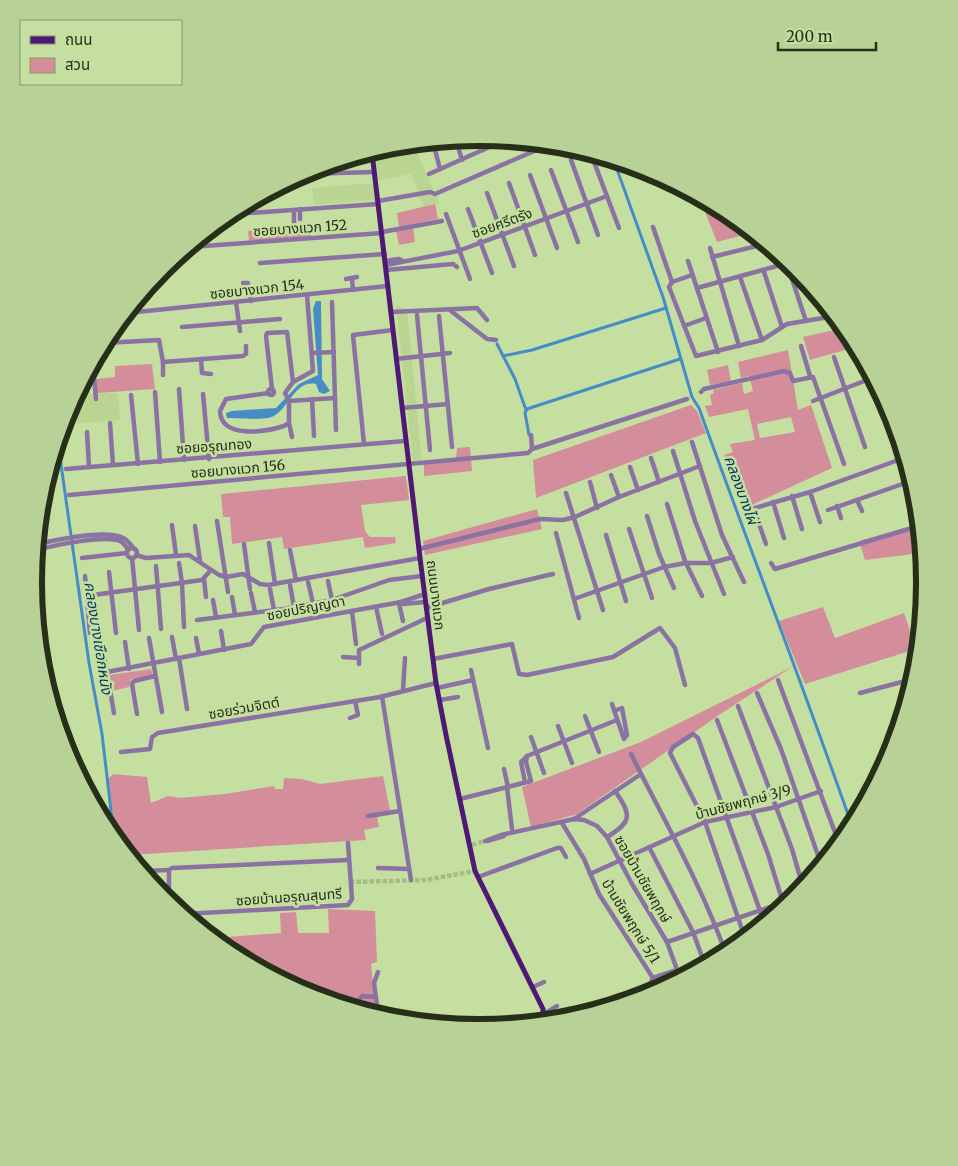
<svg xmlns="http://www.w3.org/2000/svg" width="958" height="1166" font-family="Merriweather,'Noto Sans Thai',serif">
<rect width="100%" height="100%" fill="#c5dfa1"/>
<g fill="#b9d591">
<path d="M416,144L420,160L439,203L424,207L411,174L378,180L374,152L392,146Z"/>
<path d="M374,183L375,200L314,205L312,188Z"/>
<path d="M396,305L407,309L422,462H413Z"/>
<path d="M118,393L120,420L64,425L78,394Z"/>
</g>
<g fill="#d48d9b" fill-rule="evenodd">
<path d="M700,199L727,213L751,233L717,242Z"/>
<path d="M435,204L438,219L399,227L397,213Z"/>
<path d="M309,228L311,236L249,241L248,231Z"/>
<path d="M413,228L415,242L399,245L396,231Z"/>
<path d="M843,328L855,347L810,360L803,337Z"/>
<path d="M788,350L798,410L811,405L832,468L743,509L724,455L733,452L730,444L755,440L748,409L709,417L705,406L712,405L710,395L714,393L713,390L742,383L744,394L753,391L749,376L741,378L738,362ZM791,417L795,432L760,438L757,424Z"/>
<path d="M152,364L155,389L97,393V379L115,377V366Z"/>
<path d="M728,365L731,381L710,385L707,370Z"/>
<path d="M691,405L697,411L706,433L536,498L533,460Z"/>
<path d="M470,447L472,471L424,476V461L456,458L457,448Z"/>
<path d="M406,476L409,500L361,505L365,531L370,537H395L396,543L365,548L363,537L284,549L282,537L232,544L230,517H223L221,494Z"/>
<path d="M537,509L542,529L425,555L423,541Z"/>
<path d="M918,524L921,553L865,560L859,541Z"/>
<path d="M823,607L835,638L904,613L916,649L805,684L779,621Z"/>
<path d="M792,667L722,713L577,814L531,827L522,787L641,742Z"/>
<path d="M151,669L153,676L131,679L129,687L112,691L110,675Z"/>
<path d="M113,774L147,777L151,803L168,796L179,798L225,794L274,786L275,789H283L284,778L302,779L320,784L383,776L390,810L377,818L379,827L364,830L366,840L129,855L117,841L108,779Z"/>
<path d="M328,909L375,911L377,962L371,964L376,1015L308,994L231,953L213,938L281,933L280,913L296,912L298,933H329Z"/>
</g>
<path fill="#468cc7" d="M316,301H321L322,379L330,391L324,394L319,392L316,384C295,380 289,408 274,416C264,421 238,418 227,418L226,413L232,411L276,408L299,384L318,375L313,309Z"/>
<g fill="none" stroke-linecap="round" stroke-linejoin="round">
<g stroke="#468cc7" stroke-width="3">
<path d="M614,161L663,297L692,397L699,408C749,547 803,685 852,826"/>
<path d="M497,344L515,379L526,410"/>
<path d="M503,356L532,350L666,308"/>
<path d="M529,435L525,413L527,409L680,359"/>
<path d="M58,443L89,663L102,734L114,836"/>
</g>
<g stroke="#a5bc85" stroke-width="4.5" stroke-dasharray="4.5 2" stroke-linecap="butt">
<path d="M472,845L485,841"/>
<path d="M350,882L425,880L475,871"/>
</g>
<g stroke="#8a72a3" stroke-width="4.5">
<path d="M480,138L483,150"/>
<path d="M456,140L462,160"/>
<path d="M433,142L440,169"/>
<path d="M591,154L619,228"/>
<path d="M571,160L598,235"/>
<path d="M551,170L578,242"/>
<path d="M304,174L374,172"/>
<path d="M429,174L505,140"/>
<path d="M530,175L557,248"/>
<path d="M509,183L535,255"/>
<path d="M487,193L514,266"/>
<path d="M378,201L430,192L435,194L548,145"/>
<path d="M242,207L246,212L249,213L378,204"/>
<path d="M300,209V219"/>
<path d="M468,209L492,273"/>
<path d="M294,210V224"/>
<path d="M446,214L470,279"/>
<path d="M653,227L672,282L692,275"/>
<path d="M382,232L442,221"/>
<path d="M190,247L382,233"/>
<path d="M710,248L739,346"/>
<path d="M712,257L765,244"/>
<path d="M385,261L399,259L403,261"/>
<path d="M688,261L718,352"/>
<path d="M260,263L385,254"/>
<path d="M787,264L806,321"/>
<path d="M386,265L458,251L607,196"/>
<path d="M386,270L453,264L457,267"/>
<path d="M764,272L782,327"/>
<path d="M740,277L762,340"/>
<path d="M352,278L353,290"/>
<path d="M346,279L357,277"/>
<path d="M672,282L669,287L696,356L762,340L787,324L823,318L827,315L828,310"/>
<path d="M243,283H248L251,301"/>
<path d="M697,288L788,263"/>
<path d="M307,295L313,371L293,382L285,393L289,401L335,398"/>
<path d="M236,302L240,331"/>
<path d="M332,302L336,430"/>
<path d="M451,311L487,339L496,340"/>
<path d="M391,312L477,308L487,320"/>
<path d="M127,313L388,286"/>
<path d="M417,315L430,450"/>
<path d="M439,316L452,447"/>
<path d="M684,326L706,318"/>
<path d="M182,327L280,319"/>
<path d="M105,343L159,340L163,362V375"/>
<path d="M801,346L810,376"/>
<path d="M313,353L334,352"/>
<path d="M834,357L865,447"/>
<path d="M201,359L202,373L211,374"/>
<path d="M396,359L450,353"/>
<path d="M163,362L243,356L246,354V346"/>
<path d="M93,365L96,399"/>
<path d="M179,389L184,460"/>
<path d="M272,389L266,336L267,333L287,332L293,382"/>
<circle cx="271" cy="392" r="3"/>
<path d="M155,392L160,462"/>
<path d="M701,392L704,389L784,371L790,373L793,381L813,377L844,464"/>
<path d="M269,393L226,399L220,411C221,439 265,432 284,426L289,423V401"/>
<path d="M203,394L209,459"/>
<path d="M131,395L138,464"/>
<path d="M312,399L314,436"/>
<path d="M813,401L872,378"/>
<path d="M402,408L448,404"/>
<path d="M890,412L891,414"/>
<path d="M110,423L113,465"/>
<path d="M289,423L292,437"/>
<path d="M87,432L89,467"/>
<path d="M692,442L722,535L744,582"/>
<path d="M364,444L353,335L393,330"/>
<path d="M532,449L687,399"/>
<path d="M673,451L695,521L724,594"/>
<path d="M651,458L659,482"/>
<path d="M630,467L638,490"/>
<path d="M66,469L405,441"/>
<path d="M611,475L619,497"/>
<path d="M590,482L597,508"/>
<path d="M810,492L820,522"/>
<path d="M566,493L603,610"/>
<path d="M69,495L528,453L532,449L531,435"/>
<path d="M792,496L802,529"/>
<path d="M857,500L862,511"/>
<path d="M773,502L784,538"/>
<path d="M667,504L685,561L702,596"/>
<path d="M837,506L841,518"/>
<path d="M754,509L766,544"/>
<path d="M748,510L810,492L904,458"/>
<path d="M828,510L911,481"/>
<path d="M647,516L659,554L674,588"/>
<path d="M217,521L228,592"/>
<path d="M172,525L176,555"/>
<path d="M195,526L200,561"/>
<path d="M629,529L652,598"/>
<path d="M556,533L579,618"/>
<path d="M606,535L626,601"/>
<path d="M269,543L275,584"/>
<path d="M38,544C56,540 107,529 123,538C128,540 131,545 134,549"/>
<path d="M244,544L250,589"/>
<circle cx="132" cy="553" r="5"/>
<path d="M419,549L540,519L563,520L575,517L619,497L700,466"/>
<path d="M37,550C55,545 104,535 120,541C124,543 126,546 128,550"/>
<path d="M290,550L296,580"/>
<path d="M136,555L146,558L189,555L219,575L226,577L243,574L260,584L268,585L420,558"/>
<path d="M82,558L127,553"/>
<path d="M132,558L139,630"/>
<path d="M179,563L182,583L184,627"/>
<path d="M771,563L775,569L919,526"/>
<path d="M156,566L161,629"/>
<path d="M109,572L116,633"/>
<path d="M85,576L90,633"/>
<path d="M204,579L206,597"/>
<path d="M328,581L332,600"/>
<path d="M308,582L313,603"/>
<path d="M290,585L294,607"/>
<path d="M270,589L274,610"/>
<path d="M251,593L255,612"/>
<path d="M86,596L202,580L211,570"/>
<path d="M232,597L235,615"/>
<path d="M574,599L664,567L686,563H711L733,557"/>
<path d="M213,600L216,617"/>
<path d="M401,602L403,604L425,602"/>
<path d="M399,603L403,621"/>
<path d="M376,607L382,634"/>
<path d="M426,608L489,589L553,574"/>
<path d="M352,611L356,644"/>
<path d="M197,620L283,609L332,600L389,580L422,576"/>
<path d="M221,631L224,650"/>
<path d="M172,637L176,659"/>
<path d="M149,638L162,712"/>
<path d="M196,638L199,654"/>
<path d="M101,640L114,713"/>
<path d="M125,642L129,669"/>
<path d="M343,657L359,658"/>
<path d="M179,658L187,709"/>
<path d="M433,659L512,644L519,674L527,675L613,657L660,628L675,648L685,685"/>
<path d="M359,664V650L427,618"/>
<path d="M471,670L488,748"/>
<path d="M107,672L251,644L264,627L401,602L425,594"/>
<path d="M778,680L839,843"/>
<path d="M437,688L473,680"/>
<path d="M403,690L405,658"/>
<path d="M757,693L781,749L821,864"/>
<path d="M860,693L913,679"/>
<path d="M382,696L411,880"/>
<path d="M440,700L458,697"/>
<path d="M612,704L624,739L627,735L622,708L614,711"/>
<path d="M738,706L792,849L803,887"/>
<path d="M137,714L132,684L134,681L155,676"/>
<path d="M585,716L599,752"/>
<path d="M350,718L358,715L355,701"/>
<path d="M717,720L768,854L784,906"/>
<path d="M558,726L572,763"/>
<path d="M531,737L544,773"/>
<path d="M121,752L150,749L152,737L158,733L380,697L436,683"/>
<path d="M631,754C664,820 701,884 726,954"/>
<path d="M504,769L508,787"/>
<path d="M525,782L521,762L527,756L617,720"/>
<path d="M507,787L512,829"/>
<path d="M460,799L531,781L526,762L527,756"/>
<path d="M368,816L400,811"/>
<path d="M574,819L641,774"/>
<path d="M562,823L584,859L599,894L653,978"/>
<path d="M607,837C632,822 632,815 615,791"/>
<path d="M485,841L501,835L574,819L584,820L597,826L607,837L632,884L667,942L680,978"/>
<path d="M487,841L504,836"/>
<path d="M649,847L693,932L705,965"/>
<path d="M378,868L409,869"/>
<path d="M142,871L169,870"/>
<path d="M590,874L705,822L776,807L821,791"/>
<path d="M478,877L557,848H561L566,857"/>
<path d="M169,902V870L172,868L348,860"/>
<path d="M184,914L348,905L352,899L348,843"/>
<path d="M745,938L705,822L670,753L673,747L693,734L698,738L764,922"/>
<path d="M667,942L791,900"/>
<path d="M533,987L544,982"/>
<path d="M655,991L650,984L653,978L677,970"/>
<path d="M376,997L374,983L378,972"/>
<path d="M359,1000L361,1010"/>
<path d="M339,1003L359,1000L362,996L376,997L378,1015"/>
<path d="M544,1014L557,1006"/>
</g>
<g stroke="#4e1874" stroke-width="5">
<path d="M372,153L420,558L436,683L446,735L475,871L543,1009V1018L541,1022"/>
<path d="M37,619L57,717"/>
</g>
</g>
<g text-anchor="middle" stroke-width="5" stroke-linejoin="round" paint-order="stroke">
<g font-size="14" fill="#262f17" stroke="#c5dfa1">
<text transform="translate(502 223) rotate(-20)" y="5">ซอยศรีตรัง</text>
<text transform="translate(300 228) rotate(-4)" y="5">ซอยบางแวก 152</text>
<text transform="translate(257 289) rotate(-6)" y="5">ซอยบางแวก 154</text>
<text transform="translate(214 446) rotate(-4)" y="5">ซอยอรุณทอง</text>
<text transform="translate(238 469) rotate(-5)" y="5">ซอยบางแวก 156</text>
<text transform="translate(436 595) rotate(83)" y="5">ถนนบางแวก</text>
<text transform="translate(306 608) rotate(-11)" y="5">ซอยปริญญดา</text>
<text transform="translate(244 708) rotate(-10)" y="5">ซอยร่วมจิตต์</text>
<text transform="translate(743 802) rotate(-15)" y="5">บ้านชัยพฤกษ์ 3/9</text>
<text transform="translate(643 879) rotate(60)" y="5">ซอยบ้านชัยพฤกษ์</text>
<text transform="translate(289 897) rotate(-4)" y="5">ซอยบ้านอรุณสุนทรี</text>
<text transform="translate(631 921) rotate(58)" y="5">บ้านชัยพฤกษ์ 5/1</text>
</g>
<g font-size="15" font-style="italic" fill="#00385f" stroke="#c5dfa1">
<text transform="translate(741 490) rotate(70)" y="5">คลองบางไผ่</text>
<text transform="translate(98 638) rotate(81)" y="5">คลองบางเชือกหนัง</text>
</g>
</g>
<path d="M0 0H958V1166H0ZM478 146H480A436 436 0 0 1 916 582V583A436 436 0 0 1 480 1019H478A436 436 0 0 1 42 583V582A436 436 0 0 1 478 146Z" fill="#b8d196" fill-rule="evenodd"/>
<path fill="none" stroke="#262f17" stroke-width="6" d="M478 146H480A436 436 0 0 1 916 582V583A436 436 0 0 1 480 1019H478A436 436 0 0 1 42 583V582A436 436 0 0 1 478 146Z"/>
<rect x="20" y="20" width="162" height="65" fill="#c5dfa1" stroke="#85996a"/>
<rect x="30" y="36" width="25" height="8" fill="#4e1874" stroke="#85996a"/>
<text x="65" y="45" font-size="15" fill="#262f17">ถนน</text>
<rect x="30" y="58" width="25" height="15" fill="#d48d9b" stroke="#85996a"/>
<text x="65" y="70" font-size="15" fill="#262f17">สวน</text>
<path d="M778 42v8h98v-8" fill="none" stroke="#262f17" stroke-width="2.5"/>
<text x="786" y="42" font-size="15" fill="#262f17" stroke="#c5dfa1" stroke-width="4" paint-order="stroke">200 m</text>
</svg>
